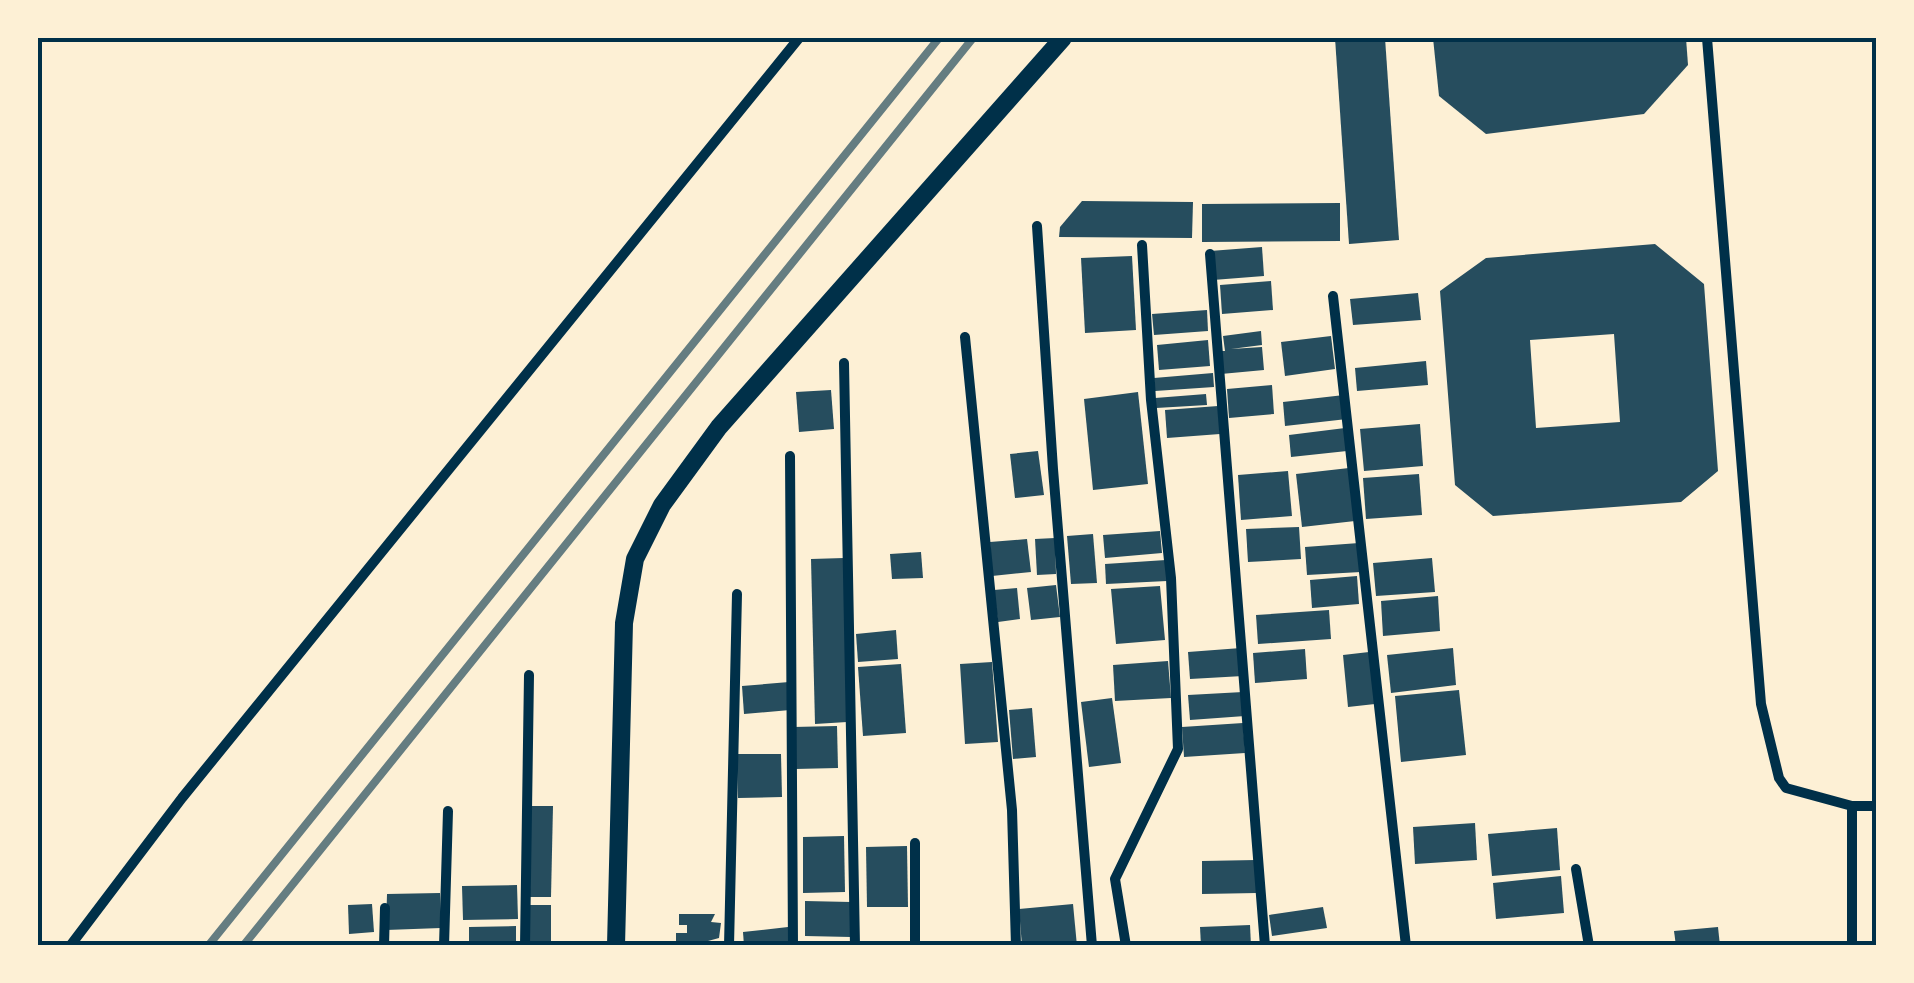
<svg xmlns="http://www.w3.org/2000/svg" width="1914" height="983" font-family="'Archivo Narrow',sans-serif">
<rect width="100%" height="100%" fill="#fdf0d5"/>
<g fill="#264d5e" fill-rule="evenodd">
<path d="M1335,38H1385L1399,240L1349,244Z"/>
<path d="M1433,38H1686L1688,65L1644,114L1486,134L1439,96Z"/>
<path d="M1082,201L1193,202L1192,238L1059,237L1060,227Z"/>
<path d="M1340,203V241L1202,242V204Z"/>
<path d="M1655,244L1704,284L1718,471L1681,502L1493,516L1455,485L1440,291L1486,258ZM1614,334L1620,422L1536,428L1530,340Z"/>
<path d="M1262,247L1264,276L1213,280L1210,251Z"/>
<path d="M1132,256L1136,330L1085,333L1081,258Z"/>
<path d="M1271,281L1273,310L1222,314L1220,285Z"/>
<path d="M1418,293L1421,320L1353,325L1350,299Z"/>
<path d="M1207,310L1208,331L1154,335L1152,314Z"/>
<path d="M1261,331L1262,345L1231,349L1262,347L1264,370L1221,374L1219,351H1225L1223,336Z"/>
<path d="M1331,336L1335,369L1285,376L1281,342Z"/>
<path d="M1208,340L1210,366L1159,370L1157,345Z"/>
<path d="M1426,361L1428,385L1357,391L1355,368Z"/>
<path d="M1213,373L1214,387L1155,391L1154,378Z"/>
<path d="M1272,385L1274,414L1229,418L1227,389Z"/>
<path d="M831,390L834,429L799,432L796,392Z"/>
<path d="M1138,392L1148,484L1093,490L1084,399Z"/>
<path d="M1206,394L1207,405L1156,408L1155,398Z"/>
<path d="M1344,395L1347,419L1285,426L1283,402Z"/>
<path d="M1218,406L1220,434L1167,438L1165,410Z"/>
<path d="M1420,424L1423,466L1364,471L1360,429Z"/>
<path d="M1345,428L1347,451L1291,457L1289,435Z"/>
<path d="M1038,451L1044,495L1015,498L1010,454Z"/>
<path d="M1349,468L1355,521L1302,527L1296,474Z"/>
<path d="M1288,471L1292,516L1241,520L1238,475Z"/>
<path d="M1419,474L1422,515L1366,519L1363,478Z"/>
<path d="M1299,527L1301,559L1248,562L1246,529Z"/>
<path d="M1160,531L1162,553L1105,558L1103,535Z"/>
<path d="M1093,534L1097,583L1071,584L1067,536Z"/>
<path d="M1055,538L1056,574L1037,575L1035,539Z"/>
<path d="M1027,539L1031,572L992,576L990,542Z"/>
<path d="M1359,543L1361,572L1307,575L1305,547Z"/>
<path d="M921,552L923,578L892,579L890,554Z"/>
<path d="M844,558L847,722L815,724L811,559Z"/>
<path d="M1432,558L1435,592L1376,596L1373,563Z"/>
<path d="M1166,560L1167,581L1106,584L1105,564Z"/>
<path d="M1357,576L1359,604L1312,608L1310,580Z"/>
<path d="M1056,585L1060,617L1031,620L1027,588Z"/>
<path d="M1160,586L1165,640L1116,644L1111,589Z"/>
<path d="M1017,588L1020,619L998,622L994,590Z"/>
<path d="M1438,596L1440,631L1383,636L1381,601Z"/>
<path d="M1329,610L1331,639L1258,644L1256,615Z"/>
<path d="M896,630L898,659L858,662L856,634Z"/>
<path d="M1241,648L1243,676L1190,679L1188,652Z"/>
<path d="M1453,648L1456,685L1391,693L1387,655Z"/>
<path d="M1305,649L1307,679L1255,683L1253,653Z"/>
<path d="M1369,652L1375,704L1348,707L1343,655Z"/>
<path d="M1168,661L1171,698L1115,701L1113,665Z"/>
<path d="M992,662L998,742L965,744L960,664Z"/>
<path d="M901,664L906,733L863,736L858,667Z"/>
<path d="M789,682L790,710L744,714L742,686Z"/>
<path d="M1459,690L1466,755L1401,762L1395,696Z"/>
<path d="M1243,692L1245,716L1190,720L1188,695Z"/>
<path d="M1112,698L1121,763L1089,767L1081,702Z"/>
<path d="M1032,708L1036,757L1013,759L1009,710Z"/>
<path d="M1243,723L1245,753L1184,757L1182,727Z"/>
<path d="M837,726L838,768L795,769L793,727Z"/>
<path d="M737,754H781L782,797L738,798Z"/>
<path d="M531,806H553L551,897H530Z"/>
<path d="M1475,823L1477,860L1415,864L1413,827Z"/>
<path d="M1557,828L1560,870L1492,876L1488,834Z"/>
<path d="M844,836L845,892L803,893V837Z"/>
<path d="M907,846L908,907H867L866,847Z"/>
<path d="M1256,860L1257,893L1202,894V861Z"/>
<path d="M1561,876L1564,913L1496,919L1493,883Z"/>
<path d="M517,885L518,919L463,920L462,886Z"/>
<path d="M440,893L441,928L386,930L387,894Z"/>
<path d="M805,901L851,902V937L805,936Z"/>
<path d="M372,904L374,932L349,934L348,905Z"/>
<path d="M1073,904L1077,946H1022L1019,909Z"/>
<rect x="528" y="905" width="23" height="41"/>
<path d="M1323,907L1327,928L1272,936L1269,915Z"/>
<path d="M679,914H715L711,922L721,923L719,938L708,941V946H676V933H687V925H679Z"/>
<path d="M1250,925L1251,946H1201L1200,927Z"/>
<path d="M516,926V946H469V927Z"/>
<path d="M788,927L789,945L744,946L743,932Z"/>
<path d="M1718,927L1720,946H1676L1674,931Z"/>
</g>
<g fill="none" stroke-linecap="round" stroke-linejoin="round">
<g stroke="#003049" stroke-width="10">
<path d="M1707,38L1761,704L1779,778L1786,788L1852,806H1876"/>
<path d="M1037,226L1053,469L1092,946"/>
<path d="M1210,254L1265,946"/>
<path d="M1333,296L1406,946"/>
<path d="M965,337L1012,810L1016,946"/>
<path d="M844,363L855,946"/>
<path d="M790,456L793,946"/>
<path d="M1576,869L1589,946"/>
<path d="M70,946L182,798L799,38"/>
<path d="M384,946L385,908"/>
<path d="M444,946L448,811"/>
<path d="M525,946L529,675"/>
<path d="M729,946L737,594"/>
<path d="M915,946V843"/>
<path d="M1126,946L1115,879L1178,749L1171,578L1151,400L1142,245"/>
<path d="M1852,946V806"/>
</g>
<path stroke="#003049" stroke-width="18" d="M616,946L624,623L635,559L662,505L719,427L1063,38"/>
<g stroke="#657d81" stroke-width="8">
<path d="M208,946L939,38"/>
<path d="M243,946L973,38"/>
</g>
</g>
<rect width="1914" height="983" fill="none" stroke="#fdf0d5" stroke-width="80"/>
<rect x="40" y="40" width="1834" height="903" fill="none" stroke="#003049" stroke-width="4"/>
</svg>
